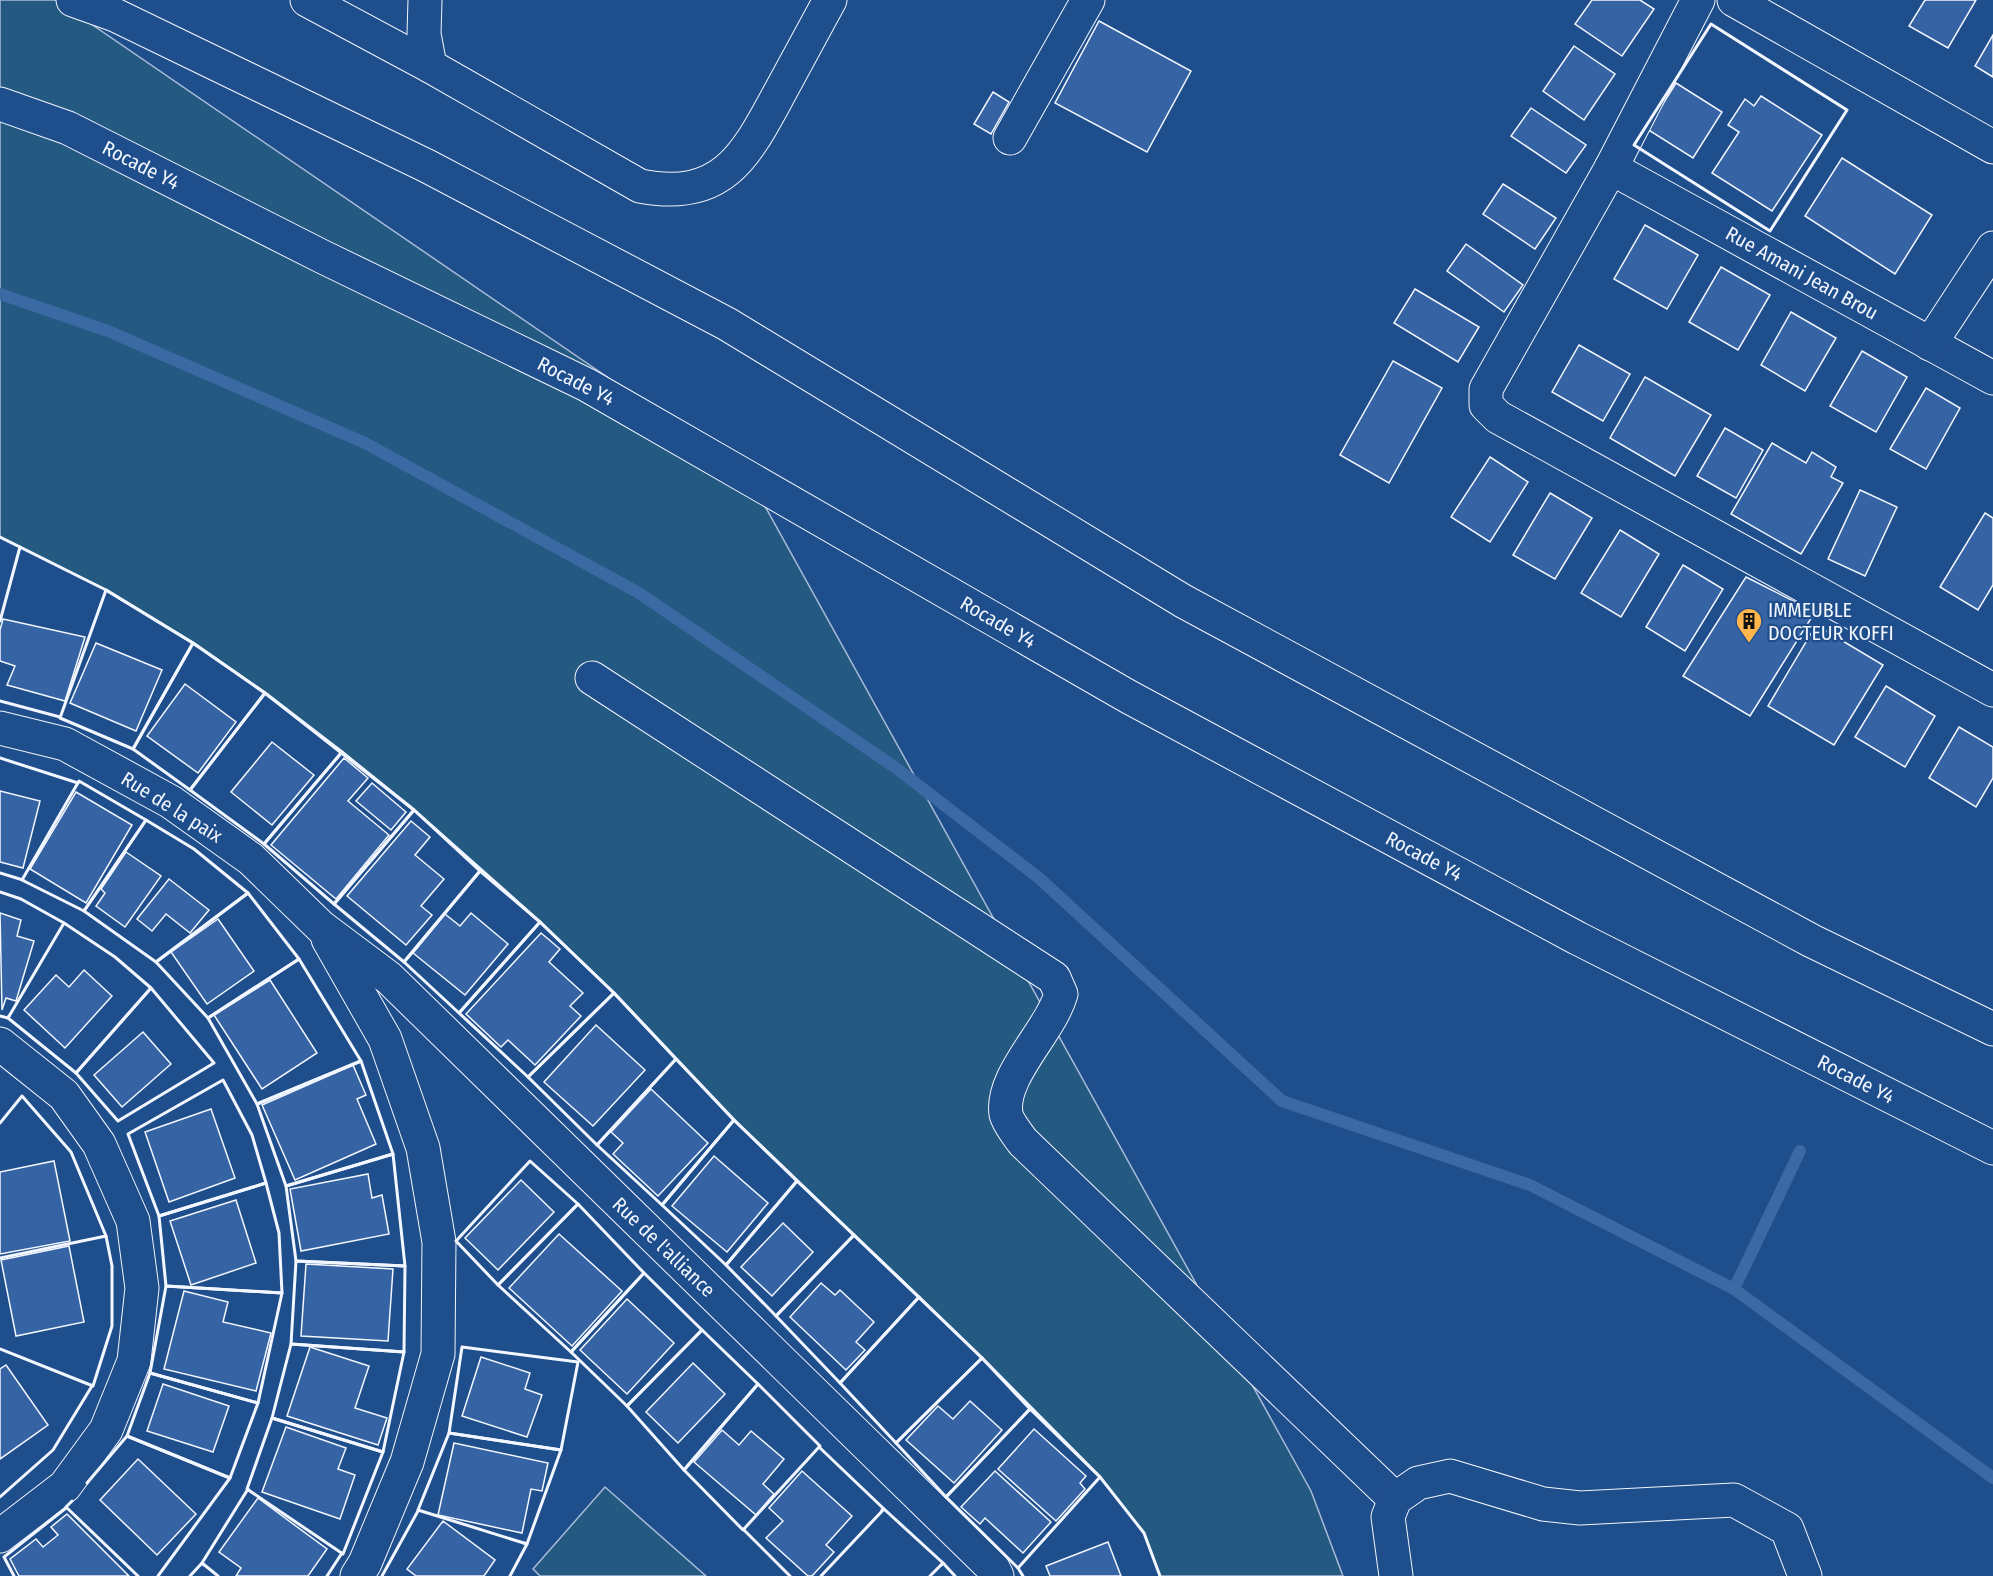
<svg xmlns="http://www.w3.org/2000/svg" width="1993" height="1576" font-family="'Fira Sans Condensed',sans-serif">
<rect width="100%" height="100%" fill="#1f4e8c"/>
<g fill="#245a82" stroke="#a8bbd7" stroke-width="1.5">
<path d="M0,0H56L746,472L1311,1491L1343,1576H1160L1144,1533L1100,1477L982,1358L734,1120L614,993L540,922L414,810L265,693L193,643L106,590L0,537Z"/>
<path d="M605,1487L706,1576H540L533,1569Z"/>
</g>
<g fill="none" stroke-linecap="round" stroke-linejoin="round">
<g stroke="#3b69a3" stroke-width="12">
<path d="M0,294L108,331L365,443L639,593L896,768L1039,878L1282,1101L1530,1185L1734,1289L1993,1478"/>
<path d="M1734,1289L1800,1151"/>
</g>
</g>
<g fill="#3563a3" stroke="#f2f6ff" stroke-width="1.5">
<path d="M1592,0H1640L1654,9L1622,56L1575,24Z"/>
<path d="M1925,0H1976L1948,48L1909,26Z"/>
<path d="M1099,21L1191,71L1147,152L1055,103Z"/>
<path d="M1993,35V77L1975,66Z"/>
<path d="M1574,46L1615,74L1584,120L1543,91Z"/>
<path d="M1676,83L1722,112L1693,158L1647,129Z"/>
<path d="M993,92L1009,102L991,134L974,124Z"/>
<path d="M1761,96L1822,135L1772,211L1712,173L1739,132L1728,125L1745,99L1754,106Z"/>
<path d="M1531,108L1586,145L1566,173L1511,136Z"/>
<path d="M1842,158L1932,215L1895,274L1805,216Z"/>
<path d="M1503,184L1556,218L1535,249L1483,214Z"/>
<path d="M1645,225L1698,255L1667,309L1614,279Z"/>
<path d="M1466,244L1523,285L1504,312L1447,271Z"/>
<path d="M1721,267L1770,295L1738,350L1689,322Z"/>
<path d="M1415,289L1479,327L1458,362L1394,323Z"/>
<path d="M1791,312L1836,338L1805,391L1761,365Z"/>
<path d="M1579,345L1630,374L1603,421L1552,392Z"/>
<path d="M1862,351L1907,377L1876,432L1830,406Z"/>
<path d="M1393,361L1442,388L1389,483L1340,455Z"/>
<path d="M1645,377L1711,415L1675,476L1610,438Z"/>
<path d="M1926,388L1960,408L1926,469L1890,449Z"/>
<path d="M1725,428L1763,450L1736,498L1697,476Z"/>
<path d="M1772,443L1806,463L1812,452L1836,467L1831,477L1843,483L1801,554L1731,514Z"/>
<path d="M1490,457L1528,482L1490,542L1451,517Z"/>
<path d="M1860,490L1897,507L1865,576L1828,559Z"/>
<path d="M1550,493L1592,518L1555,579L1513,555Z"/>
<path d="M1985,513L1993,518V585L1978,610L1940,587Z"/>
<path d="M1620,530L1659,554L1621,617L1581,593Z"/>
<path d="M1683,565L1723,589L1685,651L1646,627Z"/>
<path d="M1746,577L1815,612L1750,716L1683,676Z"/>
<path d="M3,619L85,637L65,701L7,685L15,666L0,661V630Z"/>
<path d="M1816,625L1883,665L1834,745L1768,706Z"/>
<path d="M96,643L162,670L136,731L70,703Z"/>
<path d="M185,684L236,722L198,773L147,736Z"/>
<path d="M1886,686L1935,716L1905,767L1855,737Z"/>
<path d="M1959,727L1993,747V778L1976,807L1929,778Z"/>
<path d="M272,742L314,775L272,825L231,792Z"/>
<path d="M344,758L368,778L348,801L389,835L336,899L271,845Z"/>
<path d="M372,783L406,812L391,830L356,801Z"/>
<path d="M0,791L40,801L23,868L0,862Z"/>
<path d="M76,792L132,825L86,903L30,869Z"/>
<path d="M411,821L430,837L415,855L444,879L421,906L432,915L406,945L347,896Z"/>
<path d="M126,852L161,876L125,927L96,906L105,893L101,889Z"/>
<path d="M169,879L209,910L190,933L166,914L152,931L137,919Z"/>
<path d="M0,913L21,920L17,936L34,941L16,1001L6,998L2,1010Z"/>
<path d="M471,913L508,944L465,995L413,953L445,914L460,926Z"/>
<path d="M218,919L254,971L207,1004L171,952Z"/>
<path d="M541,933L560,949L549,962L583,993L570,1006L581,1016L535,1065L508,1040L501,1047L466,1014Z"/>
<path d="M84,970L112,996L65,1048L24,1010L56,975L69,987Z"/>
<path d="M270,980L317,1053L262,1089L214,1015Z"/>
<path d="M596,1025L645,1070L593,1126L544,1082Z"/>
<path d="M143,1032L171,1064L122,1107L94,1075Z"/>
<path d="M353,1065L366,1095L357,1099L376,1144L295,1180L262,1105Z"/>
<path d="M651,1089L708,1143L658,1196L613,1154L623,1143L611,1132Z"/>
<path d="M211,1109L235,1178L169,1202L145,1132Z"/>
<path d="M714,1156L768,1203L727,1252L672,1206Z"/>
<path d="M54,1161L70,1241L0,1254V1172Z"/>
<path d="M368,1174L372,1198L382,1195L389,1234L301,1251L290,1189Z"/>
<path d="M521,1180L554,1212L498,1270L465,1238Z"/>
<path d="M236,1200L256,1263L191,1285L170,1221Z"/>
<path d="M783,1223L813,1252L772,1296L741,1267Z"/>
<path d="M559,1234L622,1291L572,1346L509,1288Z"/>
<path d="M69,1246L84,1322L16,1336L1,1260Z"/>
<path d="M306,1264L393,1269L388,1341L301,1336Z"/>
<path d="M821,1283L835,1295L840,1290L874,1322L856,1342L865,1350L846,1370L790,1317Z"/>
<path d="M184,1291L228,1302L223,1322L271,1333L256,1391L164,1369Z"/>
<path d="M627,1299L674,1343L627,1394L580,1350Z"/>
<path d="M310,1347L369,1366L355,1408L387,1418L378,1445L287,1416Z"/>
<path d="M481,1357L530,1373L525,1389L542,1395L527,1437L462,1416Z"/>
<path d="M693,1363L725,1394L678,1443L646,1412Z"/>
<path d="M6,1365L48,1425L0,1459V1369Z"/>
<path d="M163,1384L229,1406L213,1452L147,1431Z"/>
<path d="M970,1401L1002,1430L954,1483L906,1440L938,1406L953,1419Z"/>
<path d="M286,1427L346,1448L338,1469L355,1475L340,1519L262,1492Z"/>
<path d="M1034,1429L1086,1476L1080,1483L1085,1489L1056,1521L998,1469Z"/>
<path d="M722,1430L739,1445L751,1431L784,1459L763,1484L774,1494L756,1515L694,1462Z"/>
<path d="M454,1443L548,1463L542,1491L531,1489L522,1533L438,1515Z"/>
<path d="M138,1459L196,1514L157,1555L100,1500Z"/>
<path d="M802,1471L852,1516L826,1545L834,1552L812,1576H808L766,1538L783,1521L769,1508Z"/>
<path d="M995,1471L1051,1522L1023,1553L985,1518L980,1524L961,1507Z"/>
<path d="M258,1498L327,1549L308,1576H236L241,1568L219,1552Z"/>
<path d="M67,1514L129,1576H19L10,1559L36,1539L43,1547L58,1535L51,1527Z"/>
<path d="M443,1521L495,1560L484,1576H416L407,1569Z"/>
<path d="M1108,1542L1121,1576H1050L1046,1566Z"/>
</g>
<g fill="none" stroke-linecap="round" stroke-linejoin="round">
<g stroke="#f2f6ff" stroke-width="35">
<g id="minor">
<path d="M307,0L430,66"/>
<path d="M425,0L424,34L430,66L640,186C722,202 745,157 779,94C796,63 813,31 830,0"/>
<path d="M1698,0L1611,168L1486,389V405L1498,417L1993,690"/>
<path d="M1734,0L1993,147"/>
<path d="M1010,138L1088,0"/>
<path d="M1611,168L1993,378"/>
<path d="M1930,344L1993,248"/>
<path d="M592,678L1054,978L1061,994C1050,1032 1000,1076 1006,1114C1008,1123 1018,1135 1023,1142L1395,1499"/>
<path d="M0,728L65,744L171,802L251,859L321,927L389,978L993,1568L997,1576"/>
<path d="M328,939L385,1039L423,1148L439,1242L438,1354L407,1462L365,1563L357,1576"/>
<path d="M0,1044L64,1095L99,1144L133,1221L142,1288L134,1361L106,1430L65,1486L0,1536"/>
<path d="M1396,1576L1388,1517L1395,1499L1418,1483L1450,1476L1543,1504L1580,1508L1734,1500L1787,1529L1805,1576"/>
</g>
</g>
<g stroke="#f2f6ff" stroke-width="35">
<g id="highway">
<path d="M73,0L115,15L427,166L727,324L1183,601L1812,941L1993,1029"/>
<path d="M0,104L68,128L323,257L587,385L1129,697L1577,938L1993,1148"/>
</g>
</g>
<use href="#minor" stroke="#1f4e8c" stroke-width="33"/>
<use href="#highway" stroke="#1f4e8c" stroke-width="33"/>
<g stroke="#f2f6ff" stroke-width="3">
<path d="M1711,24L1847,110L1770,231L1634,145Z"/>
<path d="M0,537L106,590L193,643L265,693L414,810L540,922L614,993L734,1120L982,1358L1100,1477L1144,1533L1160,1576"/>
<path d="M106,590L193,643L133,749L60,718Z"/>
<path d="M0,621L20,547"/>
<path d="M193,643L265,693L190,790L133,749Z"/>
<path d="M265,693L342,752L264,844L190,790Z"/>
<path d="M0,701L60,717"/>
<path d="M342,752L414,810L334,904L264,844Z"/>
<path d="M0,758L78,783"/>
<path d="M79,781L146,820L84,911L22,880Z"/>
<path d="M414,810L480,871L404,962L334,904Z"/>
<path d="M146,820L194,849L248,893L156,962L84,911Z"/>
<path d="M480,871L540,922L459,1013L404,962Z"/>
<path d="M0,873L23,880"/>
<path d="M0,892L21,899L64,923"/>
<path d="M248,893L299,959L208,1018L156,962Z"/>
<path d="M540,922L614,993L528,1077L459,1013Z"/>
<path d="M64,923L115,957L151,988L76,1073L8,1018Z"/>
<path d="M299,959L361,1061L257,1104L208,1018Z"/>
<path d="M151,988L214,1063L118,1121L76,1073Z"/>
<path d="M614,993L676,1059L597,1145L528,1077Z"/>
<path d="M0,1016L8,1018L9,1016"/>
<path d="M676,1059L734,1120L662,1205L597,1145Z"/>
<path d="M361,1061L393,1154L286,1186L257,1104Z"/>
<path d="M223,1080L252,1135L266,1183L159,1216L128,1134Z"/>
<path d="M734,1120L797,1181L726,1265L662,1205Z"/>
<path d="M0,1123L22,1096L71,1152L106,1236"/>
<path d="M393,1154L405,1266L296,1261L286,1186Z"/>
<path d="M530,1161L578,1204L498,1285L456,1241Z"/>
<path d="M797,1181L854,1235L776,1316L726,1265Z"/>
<path d="M266,1183L279,1233L282,1293L166,1286L159,1216Z"/>
<path d="M578,1204L644,1273L571,1352L498,1285Z"/>
<path d="M854,1235L919,1297L840,1383L776,1316Z"/>
<path d="M0,1258L106,1236L112,1266V1326L93,1386L0,1349"/>
<path d="M296,1261L405,1266L404,1352L291,1344Z"/>
<path d="M644,1273L702,1330L627,1406L571,1352Z"/>
<path d="M166,1286L282,1293L258,1403L150,1373Z"/>
<path d="M919,1297L982,1358L896,1443L840,1383Z"/>
<path d="M702,1330L758,1384L684,1470L627,1406Z"/>
<path d="M291,1344L404,1352L383,1452L272,1418Z"/>
<path d="M462,1347L578,1362L561,1450L449,1433Z"/>
<path d="M982,1358L1030,1409L946,1497L896,1443Z"/>
<path d="M150,1373L258,1403L230,1478L127,1436Z"/>
<path d="M758,1384L820,1446L743,1530L684,1470Z"/>
<path d="M1030,1409L1100,1477L1018,1568L946,1497Z"/>
<path d="M272,1418L383,1452L343,1554L247,1489Z"/>
<path d="M449,1433L561,1450L527,1544L418,1510Z"/>
<path d="M819,1447L884,1509L821,1576"/>
<path d="M87,1483L127,1436L230,1478L158,1576"/>
<path d="M0,1497L53,1450L92,1386"/>
<path d="M72,1501L66,1507L138,1576"/>
<path d="M882,1510L884,1509L943,1563L930,1576"/>
<path d="M743,1529L790,1576"/>
<path d="M941,1565L943,1563L955,1576"/>
<path d="M1018,1568L1023,1576"/>
<path d="M14,1576L4,1557L66,1508"/>
<path d="M190,1576L202,1563L204,1565"/>
<path d="M218,1576L202,1563L248,1489"/>
<path d="M327,1576L342,1553"/>
<path d="M382,1576L418,1511"/>
<path d="M510,1576L527,1544L524,1543"/>
</g>
</g>
<defs>
<g id="building-pin" transform="scale(1.35)"><path d="M0 17L-7.5 6A9.5 9.5 0 1 1 7.5 6Z" fill="#ffb74d" stroke="#1f4e8c"/><path d="M-4-6H4V6H1V3H-1V6H-4ZM-2.5-4.3h1.7v1.8h-1.7ZM.8-4.3h1.7v1.8H.8ZM-2.5-1h1.7V.8h-1.7ZM.8-1h1.7V.8H.8Z" fill="#111"/></g>
</defs>
<g fill-rule="evenodd">
<use href="#building-pin" x="1749" y="621"/>
</g>
<g text-anchor="middle" stroke-width="4.5" stroke-linejoin="round" paint-order="stroke">
<g font-size="20" fill="#f2f6ff" stroke="#1f4e8c">
<text transform="translate(141 165) rotate(27)" y="7">Rocade Y4</text>
<text transform="translate(1802 273) rotate(29)" y="7">Rue Amani Jean Brou</text>
<text transform="translate(576 381) rotate(27)" y="7">Rocade Y4</text>
<text transform="translate(998 622) rotate(30)" y="7">Rocade Y4</text>
<text transform="translate(172 807) rotate(32)" y="7">Rue de la paix</text>
<text transform="translate(1424 856) rotate(28)" y="7">Rocade Y4</text>
<text transform="translate(1856 1079) rotate(27)" y="7">Rocade Y4</text>
<text transform="translate(664 1247) rotate(44)" y="7">Rue de l'alliance</text>
</g>
<g font-size="20" fill="#f2f6ff" stroke="#1f4e8c" text-anchor="start">
<text x="1768" y="617">IMMEUBLE<tspan x="1768" dy="23">DOCTEUR KOFFI</tspan></text>
</g>
</g>
</svg>
